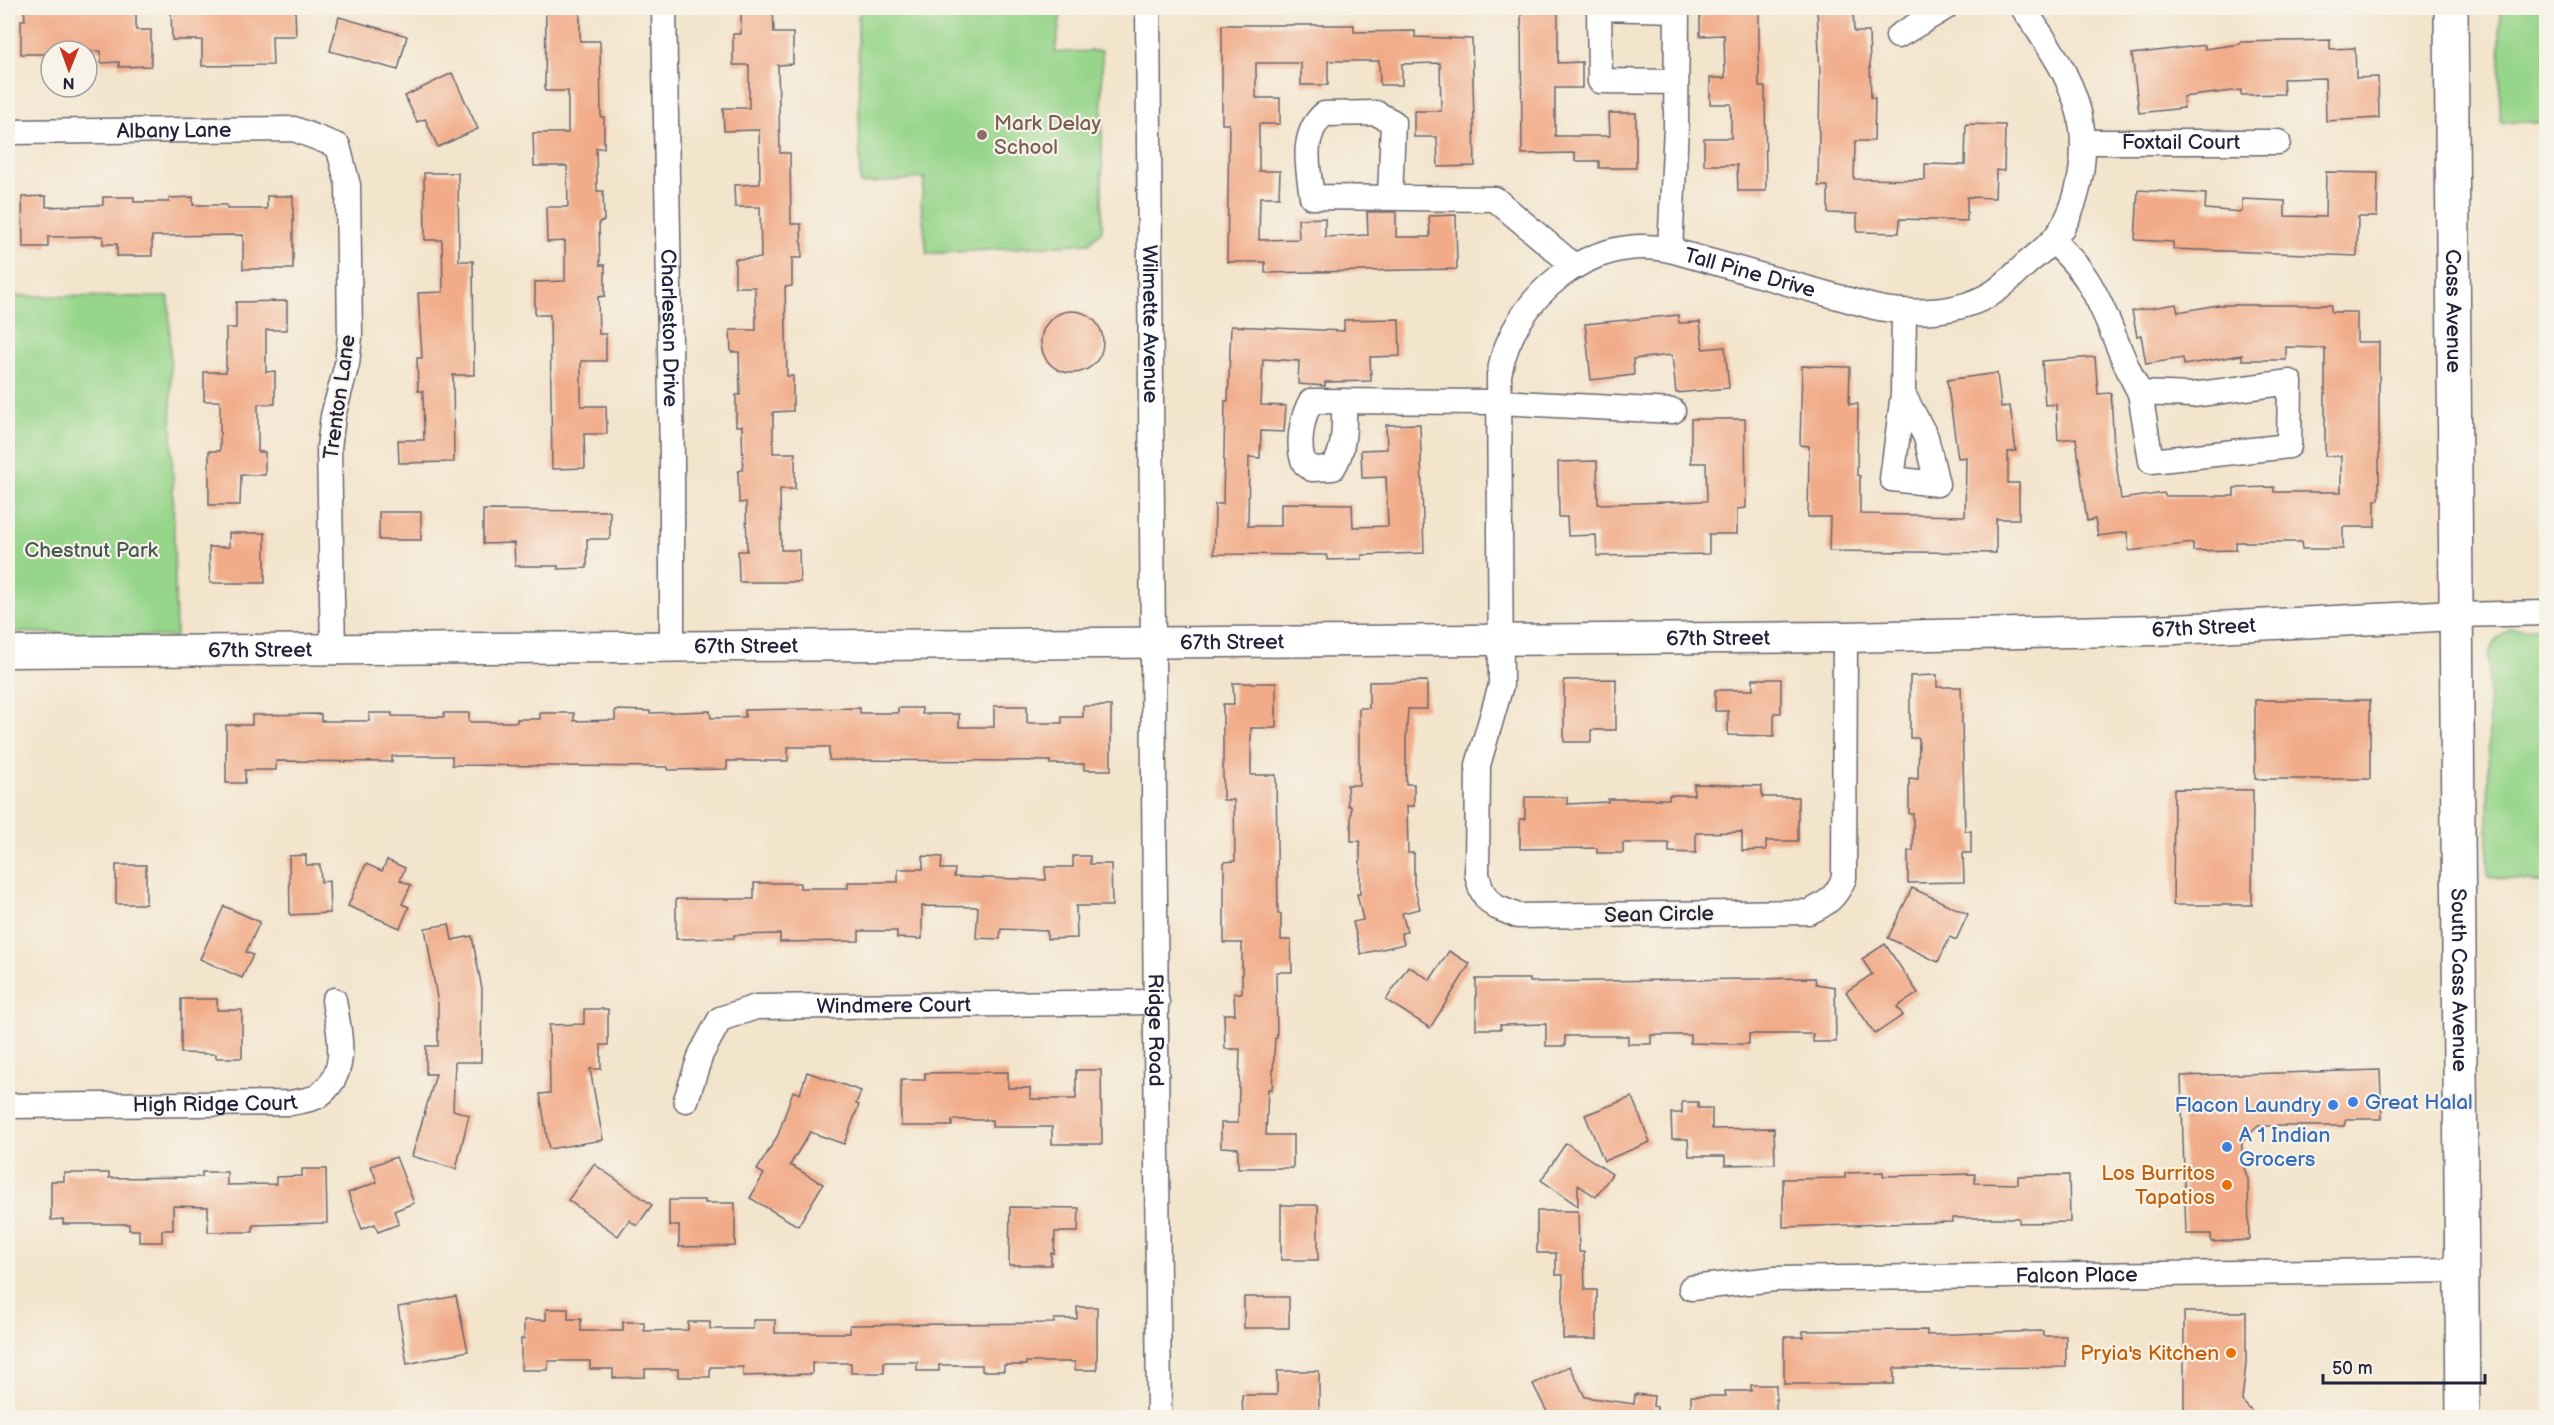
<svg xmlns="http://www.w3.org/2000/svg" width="2554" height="1425" font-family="'Balsamiq Sans',sans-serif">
<rect width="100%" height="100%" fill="#f7f3e8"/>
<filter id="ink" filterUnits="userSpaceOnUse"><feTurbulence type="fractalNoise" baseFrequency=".0167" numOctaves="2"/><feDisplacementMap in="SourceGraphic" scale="12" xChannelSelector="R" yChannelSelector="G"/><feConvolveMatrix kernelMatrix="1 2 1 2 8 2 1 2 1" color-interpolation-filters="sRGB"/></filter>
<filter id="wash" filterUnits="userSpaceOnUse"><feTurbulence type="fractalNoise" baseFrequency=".008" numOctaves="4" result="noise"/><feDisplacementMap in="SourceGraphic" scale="24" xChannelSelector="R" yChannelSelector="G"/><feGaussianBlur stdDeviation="1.35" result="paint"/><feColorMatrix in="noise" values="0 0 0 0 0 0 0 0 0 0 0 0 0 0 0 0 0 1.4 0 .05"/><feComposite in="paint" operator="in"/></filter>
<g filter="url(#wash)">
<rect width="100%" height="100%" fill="#f3e4cc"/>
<g fill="#97d58b" stroke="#5c7c63" stroke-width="1.5">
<path d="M866,8H1062L1055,52L1102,51V230L1089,243L927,254L921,202L925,178L860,184L858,16Z"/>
<rect x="2500" y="8" width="46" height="114"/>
<path d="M8,296L169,297L176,637L14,632L8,628Z"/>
<path d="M2546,628V883L2488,877L2489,653L2497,640L2510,629Z"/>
</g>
<g id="blocks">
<g fill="#f1ab88">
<path d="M24,8L136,10V30H151V66L119,67V62L101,63V51H51V54H21V20H25Z"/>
<path d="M295,8L296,36H272L273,65L202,66V40H172L171,10Z"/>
<path d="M546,8H580V41H600L601,117H604V148H596L597,191H603L604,221L599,222L600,265H605V296L598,297L599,334H606V361H581V406H606L607,434H584L585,468L552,469L550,315H535V282L565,281V241L547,242L546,207H568L567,166H534L533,133H568V91H545Z"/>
<path d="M741,8H773L774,33H793V64L778,65L780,153H790L791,224H801L802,258H792V286L785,287L787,376H793V411L773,412V453H795V489H780L781,550H799L800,582H739L738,551H747L746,502L739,503L738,471L743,470L742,426H736V395H740L739,352H731L730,330H756L755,287H735V259L761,258L760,207H735L734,185L760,184L759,130L724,131L723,108H749V65H733V34H741Z"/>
<path d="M1521,8H1558V63L1582,62V88H1555V136H1610L1609,113H1636V168H1599V161H1575V153L1522,154Z"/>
<path d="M1700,8H1759V87H1765L1766,191H1738L1737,165H1704V138H1731V104H1710V78H1725L1724,35L1700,36Z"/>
<path d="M1817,8H1853L1854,32H1869L1871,98H1875L1874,141H1855L1854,179L1925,180V164L1965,165L1966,124L2005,125L2004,171L1996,170L1995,198L1967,197V221L1900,219L1899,233L1857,232V214L1828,213V186H1818L1820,75Z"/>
<path d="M339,17L407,36L398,70L330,51Z"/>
<path d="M1222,25H1354V32L1415,31V37L1472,39L1475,166L1438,167L1437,137H1414V111H1441L1440,63L1402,64V85H1380L1379,61H1328V85H1301V63H1256V98H1280V124H1259V171H1280L1279,197H1260L1259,240L1299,239L1298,219L1325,218V237L1368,235L1367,212H1396V237H1430L1429,216L1456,215L1457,269L1265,273V262H1227L1229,124H1222Z"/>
<path d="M2330,40V49L2355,48L2356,78L2378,77L2379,118L2326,121L2325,78L2283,79L2284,94L2241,95V90L2183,97L2184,108L2139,113L2132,54L2205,45V49L2240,44V42Z"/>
<path d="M452,73L478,129L438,147L425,119L417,122L405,96Z"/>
<path d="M2326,172L2378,173L2377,217H2358L2357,256L2173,249V242L2135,240L2138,190L2206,194L2205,209L2242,212V199L2285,201V216L2325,217Z"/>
<path d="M424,173H458L459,261H473L474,375H453L454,462L399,463L398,440H424L423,391H418L417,358H422L418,293L443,292L442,240H425Z"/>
<path d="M46,196V207L103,205V197H134V202H169V198L193,197V205H227V209H267V196H293V269H243V235L152,236V256H117V244H103V236L48,237V247H23L22,197Z"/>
<path d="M287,301V330H266V372L275,371V404H258V452H265V475H241L240,505H209V451H220V401H204V372H226V328H236V302Z"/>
<path d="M2176,304L2178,312L2218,305H2331V312H2357V342H2379V500H2375V527H2343V549H2302L2301,542H2236V550L2193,551V543L2129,551L2127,532L2098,536L2095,519L2087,521L2076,438L2058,440L2056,404L2045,405L2042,361L2095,357L2098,394L2111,393L2114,448L2121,499L2164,493L2165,496H2234V488L2274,487V492H2341V456H2325V348L2286,347V360H2242V355L2184,365L2183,358L2146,364L2141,335L2137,336L2132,311Z"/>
<circle cx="1072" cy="342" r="31"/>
<path d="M1678,315L1679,323L1700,322L1703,349L1725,347L1729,388L1676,393L1672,355L1633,359L1634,375L1591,380L1585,324Z"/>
<path d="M1399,319L1400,356L1370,357L1371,381L1325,382V386L1298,384L1299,361L1263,359L1261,405L1286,406L1284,432L1261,431L1260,458L1249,457L1248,526H1281V503L1352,504L1353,527L1388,526L1386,477L1362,478L1361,450L1387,449L1386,425L1420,424L1424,553L1362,555V559L1327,560V555L1214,554L1215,504H1223L1225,401H1228L1231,326L1344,331V320Z"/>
<path d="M1802,366L1850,367L1849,404H1858L1857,475L1860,476V514L1965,516L1966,457L1958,458L1947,380L1997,373L2001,407L2010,406L2016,451L2008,452V483H2019V519H1996V553L1829,551L1830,517H1808L1809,446L1800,445Z"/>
<path d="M1691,419H1745L1746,508L1737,509V534H1709V554L1597,556L1596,535L1568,536L1567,517H1559L1558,462L1597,461L1598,504L1707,501L1706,463H1691Z"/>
<path d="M483,510L610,511V539H587V568L558,569V566H515L514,543L483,544Z"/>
<rect x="379" y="512" width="42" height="28"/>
<path d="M229,533H265V583H210L209,547H229Z"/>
<path d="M1937,675V687H1961L1965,831H1971V853H1963L1964,882L1908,883V851H1913V814H1909V778L1918,779L1919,738H1910V676Z"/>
<path d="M1616,679V730H1591V742H1564V680Z"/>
<path d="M1753,679H1781V713H1774V736L1728,735V711H1715V690H1753Z"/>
<path d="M1427,681V709H1408L1406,740V784H1414V806H1407L1408,853H1414V884L1420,909L1402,913L1407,932L1401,933L1404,944L1361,954L1353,922L1363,920L1357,894H1360V841H1351V806H1348L1347,785H1359V708H1369V682Z"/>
<path d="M1233,683H1276V728H1251V775H1276L1278,914H1281V940H1291L1292,972H1276L1277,1038H1275L1272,1090L1268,1089L1266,1135H1293V1168H1238V1148L1221,1147V1123H1238L1240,1049H1225L1224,1014H1235L1234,993H1242V943H1224V862L1235,861L1234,800H1223V704H1234Z"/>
<rect x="2255" y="700" width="115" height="79"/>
<path d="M994,706H1027V723H1062V717H1083V706H1111V770H1084V764H1050V761L829,760V747H788V761H727V769L668,770V767L452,765V756H392V762L276,761V770H245V783H226V725H252V715L321,714V721H369V713H392V716L444,717V713H469V722H517V719H540V713H574V721L615,720V710L650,711V713L710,711L711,718L745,717V710L860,708V713H898V708H922V714H959V727H994Z"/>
<path d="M1694,784L1762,786V797H1798V841H1766V850L1742,851V832L1696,833V853L1669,852V843H1623V853H1597V848L1520,849V819H1525V797H1567V804L1608,802V799H1669V795H1694Z"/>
<path d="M2174,789L2253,790L2252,905H2173Z"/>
<path d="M306,855V865H320L321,882L329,881L330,913L290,915L289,856Z"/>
<path d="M923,856L942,857L941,869H955L954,877L1046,880L1045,867H1073V856H1090V864H1111L1112,906H1076L1077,938L1047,939V931L1001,929L1000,939L976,938L978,907L922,906V939L897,938V931H859V941L780,942V934L734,935V938L676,939V899H754V883H800V888H848V882H898V869H923Z"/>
<path d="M387,860L405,868L400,880L411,885L402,904L409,907L400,928L348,906L366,864L382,871Z"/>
<rect x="116" y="865" width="30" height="39"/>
<path d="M1912,888L1968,914L1956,940L1950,937L1938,962L1888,938Z"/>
<path d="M224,906L260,922L246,952L253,955L242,978L200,959Z"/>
<path d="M449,924L452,940L472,936L482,989L481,1062H455L453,1110L469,1115L456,1169L412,1156L436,1074H426V1046H438V1004L425,928Z"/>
<path d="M1885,944L1918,993L1897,1007L1903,1015L1875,1034L1846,992L1872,974L1862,959Z"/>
<path d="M1449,951L1470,964L1430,1028L1386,1000L1408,966L1430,980Z"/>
<path d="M1815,978L1816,984L1835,987L1836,1042H1813V1034H1749V1044H1730L1690,1043V1035H1651V1044H1628V1036H1565V1046H1546V1024L1500,1025L1501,1029H1476V979H1530V982Z"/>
<path d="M181,999H217V1010H242V1058H216V1054L181,1053Z"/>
<path d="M584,1009H608V1045H601V1069H590L603,1140L549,1149L540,1094L550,1093L549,1025L584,1024Z"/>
<path d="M1076,1070H1101L1102,1144H1052V1127H992V1120H952V1126H901V1080H925V1073L1008,1072V1088H1030V1099H1076Z"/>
<path d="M2380,1070L2382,1119H2346L2344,1126H2258L2242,1142V1162L2248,1179L2249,1240L2211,1242V1234H2186L2181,1076Z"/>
<path d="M807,1072L861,1091L856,1104L859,1105L844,1144L810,1132L790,1165L823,1184L798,1226L750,1198L764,1174L757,1170L778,1135L793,1091L800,1094Z"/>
<path d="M1632,1097L1650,1142L1604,1161L1585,1115Z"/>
<path d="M1682,1102H1698V1108H1712V1129L1774,1128L1775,1164L1725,1165V1156H1689L1688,1139H1672L1671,1113H1682Z"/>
<path d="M1566,1143L1612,1174L1596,1197L1578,1185V1206L1541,1180Z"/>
<path d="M396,1157L414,1203L394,1211L399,1224L378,1232L375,1224L362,1229L348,1193L377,1182L371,1166Z"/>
<path d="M594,1164L652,1205L637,1226L629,1220L618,1236L568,1200Z"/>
<path d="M302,1169H326L327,1223L253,1225V1232H208V1207L173,1206V1230H162V1242H139V1230H129V1224H63V1219L51,1220V1181H64V1173H109V1178L202,1177V1172H227V1185L276,1184V1177L302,1176Z"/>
<path d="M1883,1172V1176L1975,1174V1183L2018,1184V1176L2069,1175L2070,1222L2019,1223V1218H1952V1222L1783,1227V1179L1845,1178V1173Z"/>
<path d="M669,1200H705V1203H735V1246L679,1247V1226H669Z"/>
<rect x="1281" y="1205" width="37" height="55"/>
<path d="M1010,1207L1079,1208L1078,1232H1055L1054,1253H1051V1265H1009Z"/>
<path d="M1537,1211H1578L1579,1252H1584L1585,1290H1597V1339H1563V1275H1556V1253H1537Z"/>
<path d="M456,1296L468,1351L407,1364L398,1307Z"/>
<rect x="1244" y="1297" width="45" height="31"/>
<path d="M1077,1307H1097V1370H1075V1362H1026V1365H1004V1371H982V1365H939V1371H917V1362H884V1373H851V1363H812V1374L743,1376V1367H710V1377H678V1369H645V1377L613,1378V1369H590V1361H548V1370H521V1339H524V1320H546V1309H568V1319H581V1331H623V1322H644V1331L688,1330V1322H710V1329H753V1320H775V1333H850V1325L1054,1323V1319H1077Z"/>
<path d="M2184,1312H2246V1364L2242,1401L2258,1418H2184Z"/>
<path d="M1927,1330V1335L2043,1331V1336H2066V1367L1894,1368V1384H1784V1337H1803V1331Z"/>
<path d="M1570,1366L1585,1397L1634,1404L1635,1394L1654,1396L1653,1406L1657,1407V1418H1550L1533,1384Z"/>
<path d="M1277,1371H1319V1418H1243L1242,1395H1277Z"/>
<path d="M1751,1385H1776V1418H1691V1396H1726L1725,1391H1751Z"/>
</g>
</g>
</g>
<g filter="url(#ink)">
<use href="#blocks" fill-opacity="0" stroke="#6b666e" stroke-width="1.5"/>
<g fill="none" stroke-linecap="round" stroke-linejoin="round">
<g stroke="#6b666e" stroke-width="27">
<g id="minor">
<path id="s1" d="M664,8L672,459V648"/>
<path id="s2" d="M1148,8L1159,1418"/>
<path d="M1898,36L1945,8"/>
<path id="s3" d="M8,132L294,129L338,146L348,185L350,337L347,364L333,416L329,448L333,650"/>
<path id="s4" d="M2083,142H2278"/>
<path d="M1390,198L1393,122L1376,113L1324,114C1300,135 1308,168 1312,197L1495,199L1573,265"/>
<path d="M2053,241C2066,254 2080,267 2089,283C2110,318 2120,358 2140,393"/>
<path d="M1670,250L1676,127L1677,10L1599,8L1600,81L1676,82"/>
<path d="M2290,382L2289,446L2151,461L2140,393L2192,395Z"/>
<path d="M1903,394L1926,437L1937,484L1892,479L1903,394L1904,312"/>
<path d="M1344,401C1344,424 1346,448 1333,468L1312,469L1305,464C1296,448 1302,416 1311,401L1498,402L1673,411"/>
<path d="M2457,615L2546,613"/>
<path id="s5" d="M1845,637L1844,878C1836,897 1827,904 1809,912L1518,916L1496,907L1487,899L1481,889L1477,874L1478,765L1501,685L1499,375C1512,298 1590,232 1670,250L1874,307C1912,315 1960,314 1994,292C2005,285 2015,274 2025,265C2034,257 2044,250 2052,241C2077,214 2086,165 2082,129C2077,83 2048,45 2023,8"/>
<path id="s6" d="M686,1100L701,1054L720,1019L756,1007L1157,1002"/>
<path id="s7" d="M8,1106L291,1103C299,1101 312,1100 318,1096C351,1073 339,1033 334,1000"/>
<path id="s8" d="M1691,1288L1775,1279L2462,1270"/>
</g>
</g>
<g stroke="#6b666e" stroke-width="33">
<g id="tertiary">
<path id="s9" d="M8,652L1845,637L2154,630L2457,615"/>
</g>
</g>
<g stroke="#6b666e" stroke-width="36">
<g id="secondary">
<path id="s10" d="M2451,8L2463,1418"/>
</g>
</g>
<use href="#minor" stroke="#fff" stroke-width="24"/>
<use href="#tertiary" stroke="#fff" stroke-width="30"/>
<use href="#secondary" stroke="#fff" stroke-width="33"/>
</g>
</g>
<circle fill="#8d6e63" stroke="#f7f3e8" stroke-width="2" cx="982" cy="135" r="6"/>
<g fill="#3f7fe0" stroke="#f7f3e8" stroke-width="2">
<circle cx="2353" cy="1102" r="6"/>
<circle cx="2333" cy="1105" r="6"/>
<circle cx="2227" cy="1147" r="6"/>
</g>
<g fill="#e8710a" stroke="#f7f3e8" stroke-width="2">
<circle cx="2227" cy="1185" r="6"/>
<circle cx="2231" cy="1353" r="6"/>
</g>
<g text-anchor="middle" stroke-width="4.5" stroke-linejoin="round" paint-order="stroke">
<g font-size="21" fill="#785e54" stroke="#f7f3e8" text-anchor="start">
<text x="994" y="130">Mark Delay<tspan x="994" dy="24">School</tspan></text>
</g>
<g font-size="21" fill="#22223b" stroke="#f7f3e8">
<text dy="7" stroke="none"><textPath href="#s3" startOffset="166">Albany Lane</textPath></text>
<text dy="7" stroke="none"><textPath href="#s4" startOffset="98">Foxtail Court</textPath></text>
<text dy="7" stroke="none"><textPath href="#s5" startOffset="1466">Tall Pine Drive</textPath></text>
<text dy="7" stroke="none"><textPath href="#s10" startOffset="303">Cass Avenue</textPath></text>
<text dy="7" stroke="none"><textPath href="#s2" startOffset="316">Wilmette Avenue</textPath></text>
<text dy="7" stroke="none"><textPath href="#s1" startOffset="320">Charleston Drive</textPath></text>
<text transform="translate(339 397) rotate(-82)" y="7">Trenton Lane</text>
<text dy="7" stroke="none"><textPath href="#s9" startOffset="2196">67th Street</textPath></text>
<text dy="7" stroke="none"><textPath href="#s9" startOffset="1710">67th Street</textPath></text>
<text dy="7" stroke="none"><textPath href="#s9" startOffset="1224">67th Street</textPath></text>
<text dy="7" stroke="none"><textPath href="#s9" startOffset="738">67th Street</textPath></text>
<text dy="7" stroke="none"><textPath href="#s9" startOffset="252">67th Street</textPath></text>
<text transform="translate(1659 914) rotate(-1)" y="7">Sean Circle</text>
<text dy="7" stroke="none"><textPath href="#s10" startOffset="972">South Cass Avenue</textPath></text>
<text dy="7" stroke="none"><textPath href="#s6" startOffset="264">Windmere Court</textPath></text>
<text dy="7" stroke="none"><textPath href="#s2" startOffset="1022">Ridge Road</textPath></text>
<text dy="7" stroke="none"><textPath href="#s7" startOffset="207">High Ridge Court</textPath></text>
<text dy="7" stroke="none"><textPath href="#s8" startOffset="386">Falcon Place</textPath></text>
</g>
<g font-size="21" fill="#455853" stroke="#f7f3e8">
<text x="91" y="557">Chestnut Park</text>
</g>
<g font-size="21" fill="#366cbe" stroke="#f7f3e8" text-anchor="start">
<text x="2365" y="1109">Great Halal</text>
<text x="2321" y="1112" text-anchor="end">Flacon Laundry</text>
<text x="2239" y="1142">A 1 Indian<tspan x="2239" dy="24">Grocers</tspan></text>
</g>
<g font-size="21" fill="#c56008" stroke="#f7f3e8" text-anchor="end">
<text x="2215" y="1180">Los Burritos<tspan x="2215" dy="24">Tapatios</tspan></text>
<text x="2219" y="1360">Pryia's Kitchen</text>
</g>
</g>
<rect width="2554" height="1425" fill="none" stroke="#f7f3e8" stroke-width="30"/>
<g transform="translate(69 69) rotate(181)"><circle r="28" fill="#f7f3e8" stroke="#a29fa3" stroke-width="1.5"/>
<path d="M0-4.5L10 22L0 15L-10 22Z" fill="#c8321e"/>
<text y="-9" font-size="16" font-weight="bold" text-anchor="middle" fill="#22223b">N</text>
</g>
<path d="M2323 1374v9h162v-9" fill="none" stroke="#22223b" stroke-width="3"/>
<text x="2332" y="1374" font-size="18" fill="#22223b" stroke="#f7f3e8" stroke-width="4.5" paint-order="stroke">50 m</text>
</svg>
